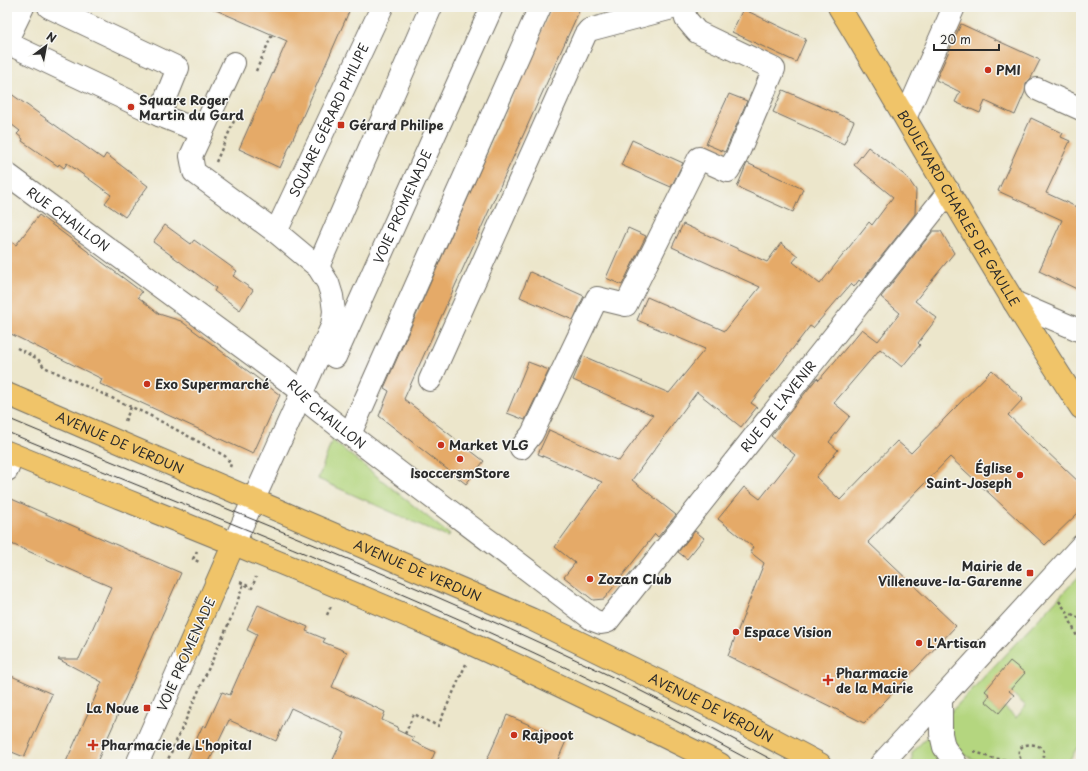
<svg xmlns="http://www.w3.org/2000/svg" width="1088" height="771" font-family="'Playpen Sans',sans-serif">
<rect width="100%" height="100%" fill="#f6f6f2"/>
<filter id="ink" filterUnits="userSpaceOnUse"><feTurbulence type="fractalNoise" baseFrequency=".025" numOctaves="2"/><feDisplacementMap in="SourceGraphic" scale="8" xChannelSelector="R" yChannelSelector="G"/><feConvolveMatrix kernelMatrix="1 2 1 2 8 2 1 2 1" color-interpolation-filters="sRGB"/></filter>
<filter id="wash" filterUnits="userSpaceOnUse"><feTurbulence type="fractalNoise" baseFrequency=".012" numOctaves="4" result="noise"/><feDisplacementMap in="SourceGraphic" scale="16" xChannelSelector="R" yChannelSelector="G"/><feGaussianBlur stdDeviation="0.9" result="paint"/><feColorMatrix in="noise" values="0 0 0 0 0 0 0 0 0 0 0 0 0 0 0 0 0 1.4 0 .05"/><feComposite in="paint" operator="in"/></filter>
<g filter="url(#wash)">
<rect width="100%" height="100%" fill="#ece6cb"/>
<g fill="#b4d67f" stroke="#708055" fill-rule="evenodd">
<path d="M332,440L450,535L447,537L318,479Z"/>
<path d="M1081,574V750L1077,748L1067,764H983L955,750L948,715ZM996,679L1026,706L1016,718L1004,707L999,713L985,701L990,695L986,691Z"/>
<path d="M933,730L949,764L912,763V753Z"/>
</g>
<g id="blocks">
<g fill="#e5aa68">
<path d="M209,7H351L280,168L239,149L287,41Z"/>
<path d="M552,7H581L404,399L484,461L466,484L379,416L389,391L384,388Z"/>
<path d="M743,9L806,39L796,62L732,32Z"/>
<path d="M961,24L1040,60L1031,78L1026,84L1025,92L1015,115L985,101L980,113L955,102L960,92L936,80Z"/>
<path d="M783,90L854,121L844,144L773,112Z"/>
<path d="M7,91L103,159L106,154L148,186L125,217L105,203L111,195L67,163L64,168L59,164L58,166L22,141L23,139L17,134L20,131L7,121Z"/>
<path d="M729,94L747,101L725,152L706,144Z"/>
<path d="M1031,118L1063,133L1061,137L1070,141L1046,193L1081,209V291L1039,271L1062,220L998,191Z"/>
<path d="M632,140L683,163L671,187L621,165Z"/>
<path d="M868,147L907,177L916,190L915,214L861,282L859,280L854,287L851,284L813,328L810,326L751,403L757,407L741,427L697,392L632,480L676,515L658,537L655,534L604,599L593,600L564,577L575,563L555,547L602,482L538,454L549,430L619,461L653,415L573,380L583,356L669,393L705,349L637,320L647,297L725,331L760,287L672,247L683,224L767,262L781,243L798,256L793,262L820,284L869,222L872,225L893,197L854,165Z"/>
<path d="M747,163L803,189L793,212L737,187Z"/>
<path d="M39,215L142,292L138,297L159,314L181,321L280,395L253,454L100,384L102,379L7,332V239L16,245Z"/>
<path d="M165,225L191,244L194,240L237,271L233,276L253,290L240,310L214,291L216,288L153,242Z"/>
<path d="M628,228L646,236L622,285L606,278Z"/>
<path d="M933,231H941L954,253L915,301L937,318L918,343L920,345L902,367L880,349L834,403L850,416L829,442L838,450L816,477L840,500L897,441L911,453L992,370L1023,399L1008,415L1081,484V510L1045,545L950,457L868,542L956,626L864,723L728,656L764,563L750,552L753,547L718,519L744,487L760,499L795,455L771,436L817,378L819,380L862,329L878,341L900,313L881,297Z"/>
<path d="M530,272L584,296L573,320L520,297Z"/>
<path d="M528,362L549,370L525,420L507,413Z"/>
<path d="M7,497L181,573L96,764H65L102,682L58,659H79L111,587L7,542Z"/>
<path d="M695,531L704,538L687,559L678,552Z"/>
<path d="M258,605L308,627L306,631L325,639L323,642L347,652L332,687L385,712L382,720L398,727L397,730L414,738L412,741L435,752L430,764H331L345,733L291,708L276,741L229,720L208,764H185L203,725L206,727L222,692L230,695L257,634L247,629Z"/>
<path d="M1010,661L1025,673L1009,691L1014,695L999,713L985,701L990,695L985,691Z"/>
<path d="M7,674L52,694L24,757L7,750Z"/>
<path d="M507,715L566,741L556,764H485Z"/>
</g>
</g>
</g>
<g filter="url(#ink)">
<use href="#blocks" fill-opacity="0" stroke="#6f6c63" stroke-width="1"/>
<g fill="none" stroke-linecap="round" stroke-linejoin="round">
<g stroke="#6f6c63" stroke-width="24">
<g id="minor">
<path d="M7,40L23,7"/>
<path d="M7,43L159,115L178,68L49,7"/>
<path d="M1037,89L1081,109"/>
<path d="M159,115L202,132"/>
<path d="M906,116L954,7"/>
<path id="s1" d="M7,174L296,387L313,406C406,479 500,548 593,620L601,623L607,622L949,191"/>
<path id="s2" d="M276,232L382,7"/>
<path d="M318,267L431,7"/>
<path d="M1014,302L1081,331"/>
<path id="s3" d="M335,357L492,7"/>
<path d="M430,380L585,35L589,30L676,7"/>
<path d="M350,434L540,7"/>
<path d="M521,448L532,434L597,298L626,305L699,158L728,171L736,158L774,69L697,32L686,19L683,7"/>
<path d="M7,470L13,455"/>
<path d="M234,543L332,326L334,311L332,296L328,283L318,267L276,232L194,172L191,156L234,63"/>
<path d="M941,699V734L944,747L956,764"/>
<path d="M137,764L186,653"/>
<path d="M881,764L1081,546"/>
</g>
</g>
<g stroke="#6f6c63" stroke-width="24">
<g id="major">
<path id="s4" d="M839,7C920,140 995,277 1081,408"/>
<path id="s5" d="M7,394L531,619L722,712L820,764"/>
<path d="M7,452C151,511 295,567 438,629C533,671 627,718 720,764"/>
<path d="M186,653L234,543"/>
</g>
</g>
<g stroke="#6f6c63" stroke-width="2.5" stroke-dasharray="3 3" stroke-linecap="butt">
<path d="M256,71L272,35"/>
<path d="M216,162L234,121"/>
<path d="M17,348L38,359L44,367L149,415L225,456L231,464L230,467"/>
<path d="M125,421L131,407"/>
<path d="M197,551L193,559L201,563"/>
<path d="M240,582L252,588L256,577"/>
<path d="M1059,601L1066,611L1081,646"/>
<path d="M1066,611L1081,619"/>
<path d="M327,615L331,606"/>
<path d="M405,734L414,714L438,726L466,664"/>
<path d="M974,751L991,758L1022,762"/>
<path d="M166,764L232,616L244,583"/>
<path d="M849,764L851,760"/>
<path d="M1024,764C1001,736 1062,740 1039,764"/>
</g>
<use href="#minor" stroke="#fff" stroke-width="22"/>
<use href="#major" stroke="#f0c469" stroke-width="22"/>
<g stroke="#2b2b2b" stroke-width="1">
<path d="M7,418C214,505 423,585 625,683C678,709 729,737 780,764"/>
<path d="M7,432C260,536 517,633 757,764"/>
</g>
</g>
</g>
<g fill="#c8321e" stroke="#f6f6f2" stroke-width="1.5">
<circle cx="988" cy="70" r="4"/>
<circle cx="131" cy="107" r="4"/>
<rect x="337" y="121" width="8" height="8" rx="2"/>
<circle cx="147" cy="384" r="4"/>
<circle cx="441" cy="445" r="4"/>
<circle cx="460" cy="459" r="4"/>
<circle cx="1020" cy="475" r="4"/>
<rect x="1026" y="569" width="8" height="8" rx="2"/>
<circle cx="590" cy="579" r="4"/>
<circle cx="736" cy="632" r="4"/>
<circle cx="919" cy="643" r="4"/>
<path d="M826 674h4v4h4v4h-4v4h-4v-4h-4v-4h4z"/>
<rect x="143" y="704" width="8" height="8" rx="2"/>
<circle cx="514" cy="735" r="4"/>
<path d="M91 739h4v4h4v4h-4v4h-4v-4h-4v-4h4z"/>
</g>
<g text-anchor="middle" stroke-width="3" stroke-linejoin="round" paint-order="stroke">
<g font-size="13" font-weight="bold" fill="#2b2b2b" stroke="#f6f6f2" text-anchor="start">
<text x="996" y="75">PMI</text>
<text x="139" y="105">Square Roger<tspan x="139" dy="15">Martin du Gard</tspan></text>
<text x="349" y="130">Gérard Philipe</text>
<text x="155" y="389">Exo Supermarché</text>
<text x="449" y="450">Market VLG</text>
<text x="1012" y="473" text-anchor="end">Église<tspan x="1012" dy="15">Saint-Joseph</tspan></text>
<text x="460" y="478" text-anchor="middle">IsoccersmStore</text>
<text x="1022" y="571" text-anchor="end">Mairie de<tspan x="1022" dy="15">Villeneuve-la-Garenne</tspan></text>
<text x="598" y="584">Zozan Club</text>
<text x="744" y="637">Espace Vision</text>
<text x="927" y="648">L'Artisan</text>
<text x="836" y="678">Pharmacie<tspan x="836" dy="15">de la Mairie</tspan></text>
<text x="139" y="713" text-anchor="end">La Noue</text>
<text x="522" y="740">Rajpoot</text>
<text x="101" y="750">Pharmacie de L'hopital</text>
</g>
<g font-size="13" fill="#2b2b2b" stroke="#f6f6f2">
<text dy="5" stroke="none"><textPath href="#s2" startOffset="124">SQUARE GÉRARD PHILIPE</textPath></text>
<text dy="5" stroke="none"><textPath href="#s3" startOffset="165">VOIE PROMENADE</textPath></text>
<text dy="5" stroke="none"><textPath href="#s4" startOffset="234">BOULEVARD CHARLES DE GAULLE</textPath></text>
<text dy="5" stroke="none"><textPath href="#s1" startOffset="76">RUE CHAILLON</textPath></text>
<text dy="5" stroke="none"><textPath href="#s1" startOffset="1027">RUE DE L'AVENIR</textPath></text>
<text dy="5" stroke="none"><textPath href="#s1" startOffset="400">RUE CHAILLON</textPath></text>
<text dy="5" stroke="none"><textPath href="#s5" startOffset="123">AVENUE DE VERDUN</textPath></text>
<text dy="5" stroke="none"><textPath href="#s5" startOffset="447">AVENUE DE VERDUN</textPath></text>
<text transform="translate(186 654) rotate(-66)" y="5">VOIE PROMENADE</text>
<text dy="5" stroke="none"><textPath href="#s5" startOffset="771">AVENUE DE VERDUN</textPath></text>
</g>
</g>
<rect width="1088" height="771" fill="none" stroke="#f6f6f2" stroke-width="24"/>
<g transform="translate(46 46) rotate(32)" stroke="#f6f6f2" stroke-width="3" paint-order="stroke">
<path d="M0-3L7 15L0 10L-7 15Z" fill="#2b2b2b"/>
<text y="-6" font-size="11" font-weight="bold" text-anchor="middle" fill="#2b2b2b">N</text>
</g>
<path d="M934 44v6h65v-6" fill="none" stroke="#2b2b2b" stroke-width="2"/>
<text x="940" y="44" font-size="12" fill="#2b2b2b" stroke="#f6f6f2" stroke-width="3" paint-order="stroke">20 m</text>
</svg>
